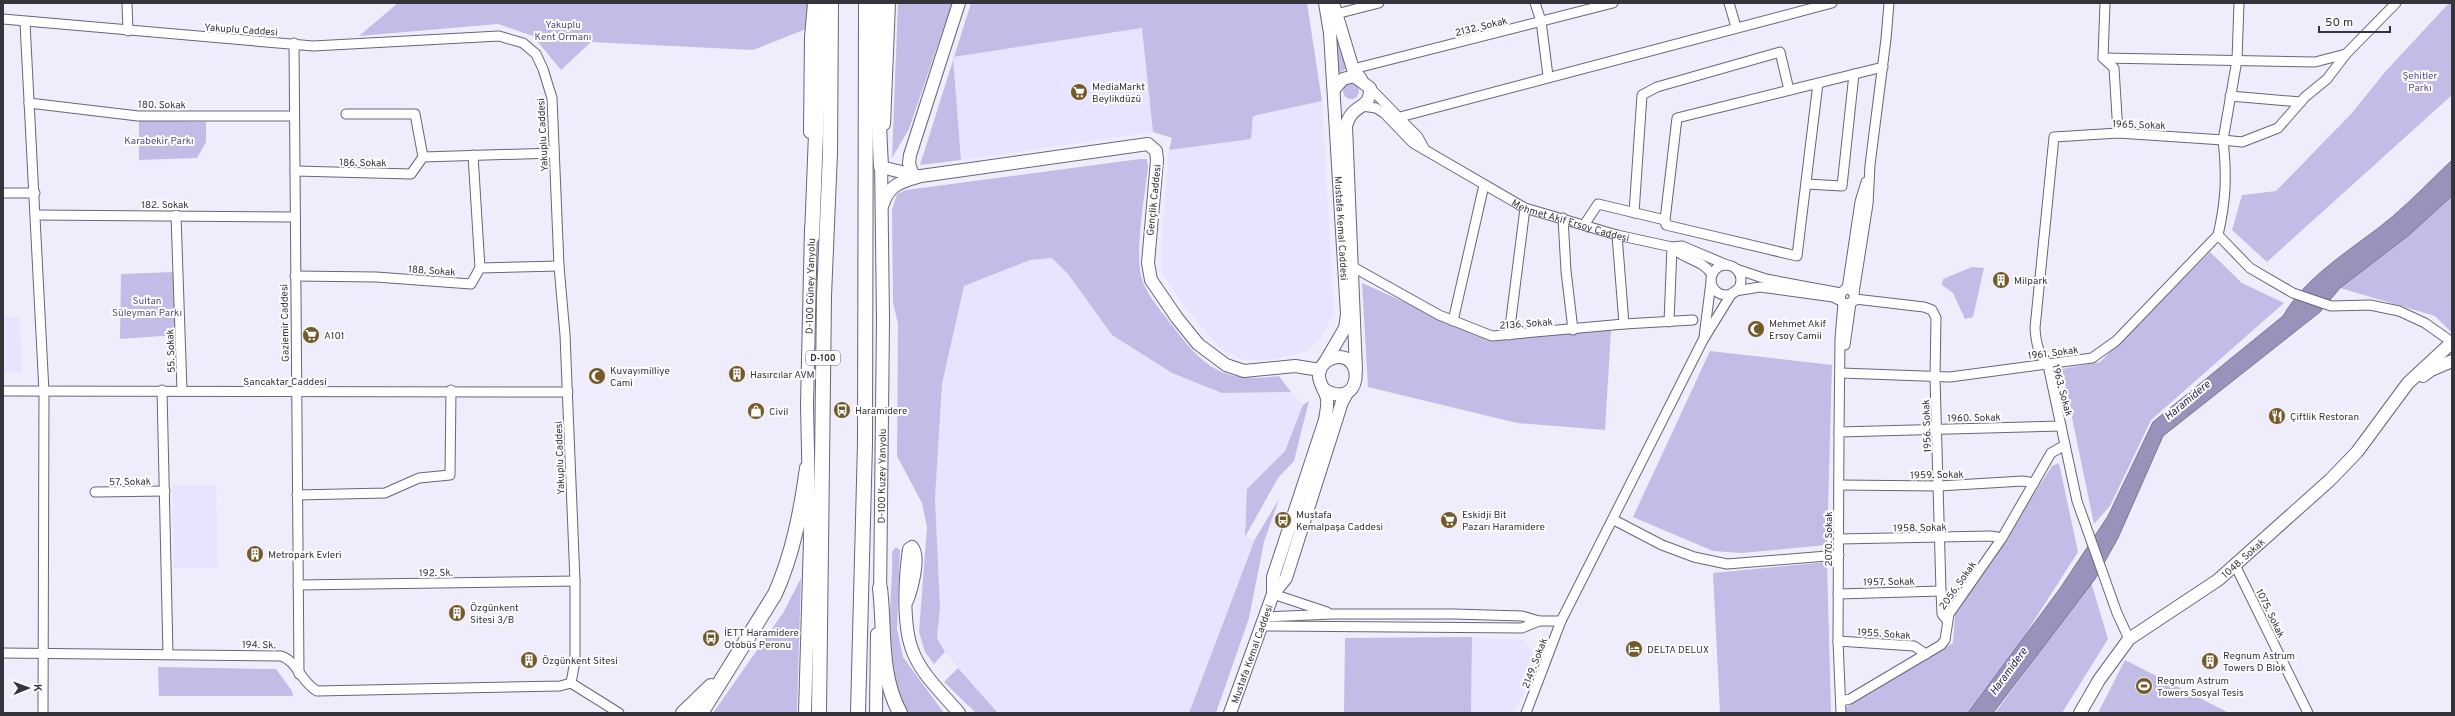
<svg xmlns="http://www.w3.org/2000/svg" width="2455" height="716" font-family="Overpass,sans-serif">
<rect width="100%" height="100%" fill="#efedfc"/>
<g fill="#e6e4fe">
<path d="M1143,28L1153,132L961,160L953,57Z"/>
<path d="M1322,101L1334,314L1321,337L1307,351L1271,360H1245L1220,348L1185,307L1161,272V243L1169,150L1251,139L1253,116Z"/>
<path d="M1052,258L1068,274L1112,335L1172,373L1222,393L1291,392L1303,405L1285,451L1247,489L1245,537L1255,539L1189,713H998L945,652L937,638L940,607L935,498L942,384L964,286L1030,260Z"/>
<path d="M20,317L22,372H3V318Z"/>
<path d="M172,485H216L218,568H174Z"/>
<path d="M1472,637L1525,640L1539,663L1513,713H1471Z"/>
</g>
<g fill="#c2bde7">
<path d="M398,3H808L806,29L753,50L591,42L561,70L533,36L498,24L359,36Z"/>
<path d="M898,3H952L909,129L892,158Z"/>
<path d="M971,3H1307L1322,101L1253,116L1251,139L1169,150L1172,138L1153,132L1142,28L953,57L961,160L920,165Z"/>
<path d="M2449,3H2452V95L2267,262L2232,230L2242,195L2276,191L2351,114L2385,72Z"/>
<path d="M1335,31L1348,68L1338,73Z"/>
<circle cx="1351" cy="91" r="8"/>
<path d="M139,120L206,122V142L197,158L139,160Z"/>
<path d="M1140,159H1147L1148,166C1145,197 1135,246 1141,276C1145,292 1158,307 1168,320C1202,365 1219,384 1279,376L1291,392L1222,393L1172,373L1112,335L1068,274L1052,258L1030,260L964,286L942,384L935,498L940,607L937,638L945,652L934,664L925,652L919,632L927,527L922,503L897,456L898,324L893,302L892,210L897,194L906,190Z"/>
<path d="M2452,196V333L2435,316L2340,288L2409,235Z"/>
<path d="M2210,252L2242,283L2284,303L2151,420L2110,506L2094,524L2062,369L2100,362Z"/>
<path d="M1972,267L1984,268L1973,317L1965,319L1953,293L1942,285L1943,279Z"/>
<path d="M173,272L175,335L120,339L121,274Z"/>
<path d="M1362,283L1492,341L1611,330L1605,430L1517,423L1368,387Z"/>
<path d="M1710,351L1832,365L1827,545L1742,553L1713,551L1633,517Z"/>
<path d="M1309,401L1294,461L1278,478L1245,537L1247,489L1285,451L1303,405Z"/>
<path d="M2059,463L2078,552L2021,641L1968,713H1843V709L1953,643L1955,615L2052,466Z"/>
<path d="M1279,499L1264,542L1249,618L1216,713H1189L1255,539Z"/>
<path d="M896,547L900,550L897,629L903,657L944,713H908C877,670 894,602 892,552Z"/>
<path d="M1827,562L1831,713H1720L1713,573Z"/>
<path d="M801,578L797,713H713L783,613Z"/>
<path d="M2091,582L2108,639L2062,713H1995Z"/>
<path d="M1472,637L1471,713H1344L1345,638Z"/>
<path d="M2125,660L2229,713H2098Z"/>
<path d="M158,667L276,669L292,691L293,696H159Z"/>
<path d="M958,668L998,713H976L944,682Z"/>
</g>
<path fill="#9993bc" stroke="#7b7696" d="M2452,160V196L2409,235L2340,288L2320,312L2163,436L2118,538L2095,579L1993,713H1968L2061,587L2108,516L2153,422L2283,316C2308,273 2355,248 2392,217C2413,199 2432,179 2452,160Z"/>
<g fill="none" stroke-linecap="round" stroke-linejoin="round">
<g stroke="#68657b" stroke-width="11">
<g id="minor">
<path d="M127,3L128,31"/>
<path d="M1535,3L1541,21L1548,76"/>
<path d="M1729,3L1736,27"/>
<path d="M2105,3L2103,58L2114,68L2118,133"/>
<path d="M1336,14L1379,3"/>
<path d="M3,19L313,46L499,36L523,43L536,54L543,69L552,98L559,266L565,335L575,581V661L571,683"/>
<path d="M25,23L44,392L43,713"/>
<path d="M294,43L299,674"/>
<path d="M2346,54L2396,3"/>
<path d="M2103,58L2315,62L2346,54L2327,79L2305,97L2278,128L2242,142L2223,140C2227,175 2226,201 2218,235L2250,268L2293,293L2331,306L2370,305L2399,311L2425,323L2452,342"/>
<path d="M1353,69L1613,3"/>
<path d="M1818,83L1797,256L1666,225L1665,220L1677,118L1883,67"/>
<path d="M1370,88L1418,137L1425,150"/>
<path d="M2230,96L2301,102"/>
<path d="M29,103L138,116H294"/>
<path id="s1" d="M1362,106L1376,108L1384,113L1413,143L1525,208L1617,235L1672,247L1682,246L1727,265"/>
<path d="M346,114H415L423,157"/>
<path d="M1400,117L1832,3"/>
<path d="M473,155L480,268"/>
<path d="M295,171L411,174L423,157L554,153"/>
<path d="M1806,184L1842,186L1854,74"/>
<path d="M3,193H35"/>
<path d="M1634,213L1642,95L1657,87L1780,52L1789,90"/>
<path d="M36,215L295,217"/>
<path d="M176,215L182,391"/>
<path d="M1563,218L1566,271L1573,330"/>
<path d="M1584,225L1598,204L1665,220"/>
<path d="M1617,235L1624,324"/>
<path d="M1672,247C1683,260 1703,259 1712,275"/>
<circle cx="1726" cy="280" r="15"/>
<path d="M1353,267L1439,315L1492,336L1624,324L1693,320"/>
<path d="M1736,269L1766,279L1841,293"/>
<path d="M295,276L376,277L471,284L480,268L559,266"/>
<path d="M1847,289L1860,202L1866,182"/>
<path d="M1735,291L1760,287L1833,297L1847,304L1854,301V293L1849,289H1845L1840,295L1841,300"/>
<path d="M1854,293L1868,204L1870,165L1886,39L1889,3"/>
<path d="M1855,299L1924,307L1932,310L1936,318L1935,378L1941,591L1942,614L1946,619"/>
<path d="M1453,321L1484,185"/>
<path d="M1669,322L1672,247"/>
<path d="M1509,335L1525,208"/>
<path d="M1704,337L1711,282"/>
<path d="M1845,345L1851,303"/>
<path d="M1841,373L1950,377L2092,358L2116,341L2218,235"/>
<path d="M162,390L168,654"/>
<path d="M3,391L568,392"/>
<path d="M1839,432L2061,426"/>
<path d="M1839,485L1939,486L2023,481L2034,483"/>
<path d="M95,492L165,491"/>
<path d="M297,495L385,493L419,478L450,475L451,390"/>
<path d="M1614,520L1662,545L1694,557L1727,564L1839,555"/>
<path d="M1839,539L1991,536L2002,538"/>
<path d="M2235,565L2308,713"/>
<path d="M298,585L575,581"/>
<path d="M1273,594L1327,612"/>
<path d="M1838,594L1941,591"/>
<path d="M1264,617L1332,614H1454L1522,616L1539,621H1561"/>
<path d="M1261,626L1522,628L1539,621"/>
<path d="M2129,639L2117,613L2077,501L2048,365C2038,353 2036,343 2035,328L2054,137L2118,133L2223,140L2237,60L2239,3"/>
<path d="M1838,641L1914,646L1926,654"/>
<path d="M3,653L281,656C297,661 300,681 317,691L560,686L571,683"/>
<path d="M571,683L619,713"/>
<path d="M1841,701L1850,699L1941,645L1945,640L1949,614L2002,538L2051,453L2065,445"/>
<path d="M1526,713L1561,621L1703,340L1732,293"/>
<path d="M1841,713L1838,641L1839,432L1840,339L1843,303"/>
</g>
</g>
<g stroke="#68657b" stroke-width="14">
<g id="major">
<path id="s2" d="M1325,3L1330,33L1347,314L1345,328L1325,362"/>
<path d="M1333,3L1353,69L1361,79"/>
<path d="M1334,89L1343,79L1354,76L1370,88C1371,111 1352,102 1346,126L1356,370"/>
<path d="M884,124L889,3"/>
<path d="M810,132L811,37L814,3"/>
<path d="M881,167L918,176"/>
<path d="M913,176L909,163L910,155L959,3"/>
<path d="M883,204C889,184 903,181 921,176L1148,144L1156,151L1157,160L1148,263L1151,280L1177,318L1198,344L1226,365L1244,371L1295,366L1320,370"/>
<path d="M2423,376L2431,370L2452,361"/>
<path d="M1273,594V577L1325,420C1326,413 1328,406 1327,399C1325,388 1316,381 1320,370C1322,364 1327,360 1333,358C1366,349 1363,413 1323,389"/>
<path id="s3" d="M880,598L883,320L881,158"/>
<path d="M907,601C911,591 921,556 912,547L909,549C905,577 902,626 913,652C922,675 943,694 959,713"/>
<path id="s4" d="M805,713L810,540L807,405L811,228"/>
<path d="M876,713L877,634"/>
<path id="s5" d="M1230,713L1273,594L1286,578L1342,402L1347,393"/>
<path id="s6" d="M2080,713L2099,680L2129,639L2218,580L2330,480L2357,452L2408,383L2448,346"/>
</g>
</g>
<g stroke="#68657b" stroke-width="16">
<g id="highway">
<path d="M879,3L877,85L881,167"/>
<path d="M812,237L821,3"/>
<path d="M880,588C885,631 879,674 900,713"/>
<path d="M683,713L711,686"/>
<path d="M701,713L775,594C793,554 801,511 807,468"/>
<path d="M819,713L824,296L830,153L831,3"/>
<path d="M858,713L865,443L866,3"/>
</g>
</g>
<use href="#minor" stroke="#fff" stroke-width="9"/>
<use href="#major" stroke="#fff" stroke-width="12"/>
<use href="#highway" stroke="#fff" stroke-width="14"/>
</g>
<defs>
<g id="supermarket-disc" transform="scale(0.9)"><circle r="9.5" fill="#735a2b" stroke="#fdfdfd"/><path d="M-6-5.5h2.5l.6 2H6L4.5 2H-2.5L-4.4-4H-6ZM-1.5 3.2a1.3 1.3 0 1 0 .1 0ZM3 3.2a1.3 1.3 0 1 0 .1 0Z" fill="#fff"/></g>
<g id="building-disc" transform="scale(0.9)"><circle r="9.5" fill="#735a2b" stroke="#fdfdfd"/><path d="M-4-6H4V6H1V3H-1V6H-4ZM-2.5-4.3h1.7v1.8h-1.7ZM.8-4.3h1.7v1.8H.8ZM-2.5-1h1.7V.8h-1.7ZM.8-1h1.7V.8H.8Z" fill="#fff"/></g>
<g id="mosque-disc" transform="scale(0.9)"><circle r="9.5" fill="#735a2b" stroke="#fdfdfd"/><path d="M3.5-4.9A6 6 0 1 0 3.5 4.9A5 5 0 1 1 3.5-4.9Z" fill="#fff"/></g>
<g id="bus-disc" transform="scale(0.9)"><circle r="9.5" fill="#735a2b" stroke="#fdfdfd"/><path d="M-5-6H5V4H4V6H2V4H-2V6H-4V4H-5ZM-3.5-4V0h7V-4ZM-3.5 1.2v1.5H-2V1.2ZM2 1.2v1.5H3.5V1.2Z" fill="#fff"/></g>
<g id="shop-disc" transform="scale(0.9)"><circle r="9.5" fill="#735a2b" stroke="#fdfdfd"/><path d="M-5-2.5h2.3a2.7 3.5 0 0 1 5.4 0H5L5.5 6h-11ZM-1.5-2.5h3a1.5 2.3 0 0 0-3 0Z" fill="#fff"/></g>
<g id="restaurant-disc" transform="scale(0.9)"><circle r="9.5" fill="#735a2b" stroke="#fdfdfd"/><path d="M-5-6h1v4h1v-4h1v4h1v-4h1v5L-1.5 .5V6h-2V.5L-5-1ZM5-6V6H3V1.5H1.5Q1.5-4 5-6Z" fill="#fff"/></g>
<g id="hotel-disc" transform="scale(0.9)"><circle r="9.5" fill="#735a2b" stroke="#fdfdfd"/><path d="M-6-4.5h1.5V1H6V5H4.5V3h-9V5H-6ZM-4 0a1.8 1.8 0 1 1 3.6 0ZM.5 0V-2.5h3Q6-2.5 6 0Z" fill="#fff"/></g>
<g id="stadium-disc" transform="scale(0.9)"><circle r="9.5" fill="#735a2b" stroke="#fdfdfd"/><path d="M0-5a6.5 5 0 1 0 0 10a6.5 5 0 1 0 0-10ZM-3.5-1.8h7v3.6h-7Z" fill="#fff"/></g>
</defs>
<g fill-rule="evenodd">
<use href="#supermarket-disc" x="1079" y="92"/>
<use href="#building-disc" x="2001" y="280"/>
<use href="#mosque-disc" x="1756" y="329"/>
<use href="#supermarket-disc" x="311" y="335"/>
<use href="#building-disc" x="737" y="374"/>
<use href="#mosque-disc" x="597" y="376"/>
<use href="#bus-disc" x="842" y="410"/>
<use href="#shop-disc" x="756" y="411"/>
<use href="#restaurant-disc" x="2277" y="416"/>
<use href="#bus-disc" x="1283" y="520"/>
<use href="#supermarket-disc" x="1449" y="520"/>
<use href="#building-disc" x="255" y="554"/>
<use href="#building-disc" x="457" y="613"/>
<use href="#bus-disc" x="711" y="638"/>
<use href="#hotel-disc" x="1634" y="649"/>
<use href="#building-disc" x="529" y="660"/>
<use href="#building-disc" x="2210" y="661"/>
<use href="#stadium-disc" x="2144" y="686"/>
</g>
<g text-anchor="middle" stroke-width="4" stroke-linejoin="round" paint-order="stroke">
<rect fill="#fdfdfd" stroke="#717077" stroke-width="1" x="806" y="351" width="34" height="14" rx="3"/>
<g font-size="9" font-weight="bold" fill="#35343d">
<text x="823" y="361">D-100</text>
</g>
<g font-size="10" fill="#574d85" stroke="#fdfdfd">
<text x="563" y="28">Yakuplu<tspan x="563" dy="12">Kent Ormanı</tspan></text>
<text x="2420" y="79">Şehitler<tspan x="2420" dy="12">Parkı</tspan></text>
<text x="159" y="144">Karabekir Parkı</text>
<text x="147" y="304">Sultan<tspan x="147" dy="12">Süleyman Parkı</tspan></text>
</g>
<g font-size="10" fill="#35343d" stroke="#fdfdfd">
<text transform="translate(1481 26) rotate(-14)" y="4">2132. Sokak</text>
<text transform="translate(241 29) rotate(4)" y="4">Yakuplu Caddesi</text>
<text transform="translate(162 104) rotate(1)" y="4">180. Sokak</text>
<text transform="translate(2139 124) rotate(2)" y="4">1965. Sokak</text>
<text transform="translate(542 135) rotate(-93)" y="4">Yakuplu Caddesi</text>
<text transform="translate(363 162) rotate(1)" y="4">186. Sokak</text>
<text transform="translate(1153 200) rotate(-84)" y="4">Gençlik Caddesi</text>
<text x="165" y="208">182. Sokak</text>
<text dy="4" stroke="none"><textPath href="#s1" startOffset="242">Mehmet Akif Ersoy Caddesi</textPath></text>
<text dy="4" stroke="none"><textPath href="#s2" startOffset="226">Mustafa Kemal Caddesi</textPath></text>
<text transform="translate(432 270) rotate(4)" y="4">188. Sokak</text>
<text dy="4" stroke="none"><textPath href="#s4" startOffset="427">D-100 Güney Yanyolu</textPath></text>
<text transform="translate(284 323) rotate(-91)" y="4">Gaziemir Caddesi</text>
<text transform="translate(1526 323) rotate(-4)" y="4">2136. Sokak</text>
<text transform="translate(170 351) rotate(-92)" y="4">55. Sokak</text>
<text transform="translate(2053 352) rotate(-7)" y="4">1961. Sokak</text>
<text x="285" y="385">Sancaktar Caddesi</text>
<text transform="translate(2063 390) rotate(75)" y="4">1963. Sokak</text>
<text transform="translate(1974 417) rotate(-1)" y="4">1960. Sokak</text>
<text transform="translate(1926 426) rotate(-92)" y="4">1956. Sokak</text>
<text transform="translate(559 458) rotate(-92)" y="4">Yakuplu Caddesi</text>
<text transform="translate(1937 474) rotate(-1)" y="4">1959. Sokak</text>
<text dy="4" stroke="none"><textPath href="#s3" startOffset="122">D-100 Kuzey Yanyolu</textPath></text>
<text transform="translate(130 481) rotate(-1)" y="4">57. Sokak</text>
<text transform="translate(1920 527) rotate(-1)" y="4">1958. Sokak</text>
<text transform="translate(1828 539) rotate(-90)" y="4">2070. Sokak</text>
<text dy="4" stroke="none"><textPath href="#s6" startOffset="229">1048. Sokak</textPath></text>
<text transform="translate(436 572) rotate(-1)" y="4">192. Sk.</text>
<text transform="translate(1889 581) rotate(-1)" y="4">1957. Sokak</text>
<text transform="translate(1957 585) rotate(-55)" y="4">2056. Sokak</text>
<text transform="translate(2271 613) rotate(64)" y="4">1075. Sokak</text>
<text transform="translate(1884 633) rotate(4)" y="4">1955. Sokak</text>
<text transform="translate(259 644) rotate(1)" y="4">194. Sk.</text>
<text dy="4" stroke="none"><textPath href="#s5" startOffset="63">Mustafa Kemal Caddesi</textPath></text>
<text transform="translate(1534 663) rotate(-69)" y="4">2149. Sokak</text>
</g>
<g font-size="10" fill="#35343d" stroke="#fdfdfd" text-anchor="start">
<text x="1092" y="90">MediaMarkt<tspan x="1092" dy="12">Beylikdüzü</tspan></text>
<text x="2014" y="284">Milpark</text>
<text x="1769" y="327">Mehmet Akif<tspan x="1769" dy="12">Ersoy Camii</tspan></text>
<text x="324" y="339">A101</text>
<text x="610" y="374">Kuvayımilliye<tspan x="610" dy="12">Cami</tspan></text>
<text x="750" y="378">Hasırcılar AVM</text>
<text x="855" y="414">Haramidere</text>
<text x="769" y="415">Civil</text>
<text x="2290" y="420">Çiftlik Restoran</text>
<text x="1296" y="518">Mustafa<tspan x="1296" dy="12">Kemalpaşa Caddesi</tspan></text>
<text x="1462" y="518">Eskidji Bit<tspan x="1462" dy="12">Pazarı Haramidere</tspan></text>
<text x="268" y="558">Metropark Evleri</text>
<text x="470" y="611">Özgünkent<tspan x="470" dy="12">Sitesi 3/B</tspan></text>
<text x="724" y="636">İETT Haramidere<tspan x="724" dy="12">Otobüs Peronu</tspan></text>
<text x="1647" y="653">DELTA DELUX</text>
<text x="2223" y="659">Regnum Astrum<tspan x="2223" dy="12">Towers D Blok</tspan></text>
<text x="542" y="664">Özgünkent Sitesi</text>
<text x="2157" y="684">Regnum Astrum<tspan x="2157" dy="12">Towers Sosyal Tesis</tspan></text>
</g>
<g font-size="11" font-style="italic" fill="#2e2256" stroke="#fdfdfd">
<text transform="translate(2187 400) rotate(-40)" y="4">Haramidere</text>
<text transform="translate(2008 671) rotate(-54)" y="4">Haramidere</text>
</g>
</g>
<rect width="2455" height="716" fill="none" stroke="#35343d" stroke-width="8"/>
<g transform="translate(28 688) rotate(89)" stroke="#fdfdfd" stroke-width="3" paint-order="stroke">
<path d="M0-3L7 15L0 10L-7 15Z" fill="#35343d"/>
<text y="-6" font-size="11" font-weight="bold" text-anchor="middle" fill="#35343d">K</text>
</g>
<path d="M2319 26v6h71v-6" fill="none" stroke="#35343d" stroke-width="2"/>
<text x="2325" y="26" font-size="12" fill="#35343d" stroke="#fdfdfd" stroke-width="3" paint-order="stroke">50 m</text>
</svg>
